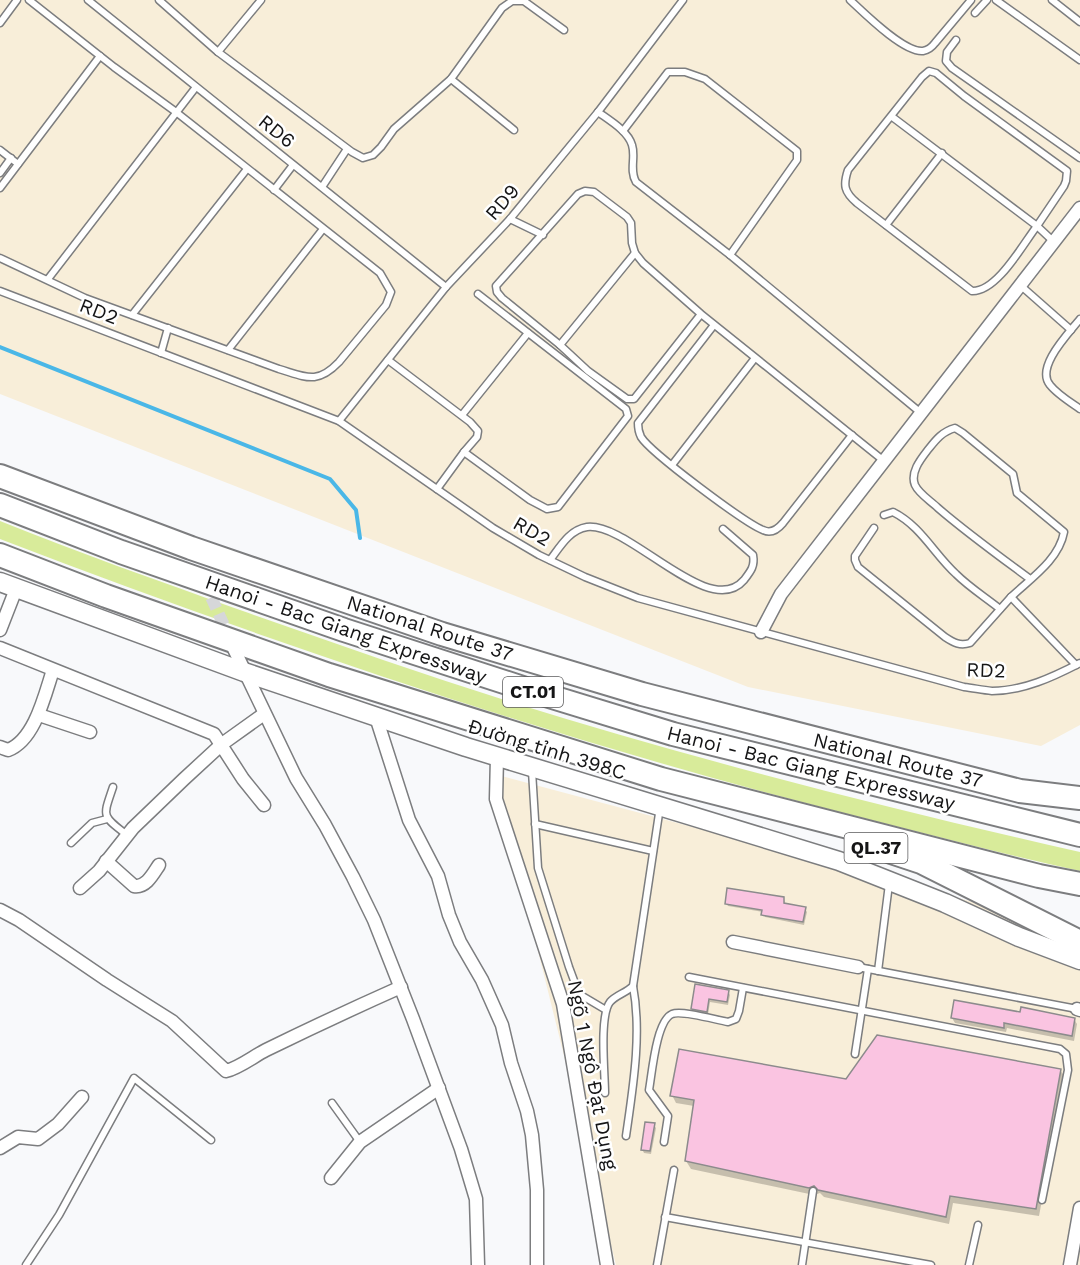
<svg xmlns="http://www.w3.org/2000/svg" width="1080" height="1265" font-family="'Work Sans',sans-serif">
<rect width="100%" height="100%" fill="#f8f9fb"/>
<g fill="#f8eed9">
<path d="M0,0H1080V725L1041,746L748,687L0,394Z"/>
<path d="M494,774L1037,919L1080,934V1265H616Z"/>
</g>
<path fill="#d8eb9a" d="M0,521C79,553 159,581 240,610C331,642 422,674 514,703C701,761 890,809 1080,852V871C1015,857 951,840 887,824C585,749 290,650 0,539Z"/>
<g fill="#0003">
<path d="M784,899L785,904L805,909L807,912L804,925L765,917L763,912L728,906L726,903Z"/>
<path d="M696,985L728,991L730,995L728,1005L710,1002L708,1015L694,1012L692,1009Z"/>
<path d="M1022,1014L1074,1019L1077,1024L1074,1041L1007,1028L1006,1032L955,1023L952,1018Z"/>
<path d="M1060,1070L1065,1077L1039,1216L953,1203L949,1224L824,1197L820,1193L814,1195L691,1169L686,1161L694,1106L676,1103L672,1095L847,1081Z"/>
<path d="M654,1125L656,1128L651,1154L644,1153L642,1149Z"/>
</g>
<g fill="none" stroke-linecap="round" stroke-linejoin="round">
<path stroke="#4ab7e7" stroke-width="4" d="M0,347L330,479L356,510L360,538"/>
</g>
<g fill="#fac4e1" stroke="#8c8b8c" stroke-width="1.5">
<path d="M727,888L784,897V903L806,907L803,922L761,915L762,910L725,904Z"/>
<path d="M695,984L729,990L727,1002L709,999L707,1012L691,1009Z"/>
<path d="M954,1000L1020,1012L1021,1007L1075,1018L1072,1036L1004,1023V1028L951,1018Z"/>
<path d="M877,1035L1061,1069L1036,1209L950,1196L946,1217L818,1190L814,1186L809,1188L685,1161L694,1100L670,1096L679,1049L846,1079Z"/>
<path d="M645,1122L655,1123L650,1151L641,1150Z"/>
</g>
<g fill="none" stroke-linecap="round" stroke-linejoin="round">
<path stroke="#d6d7d9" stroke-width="12" stroke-dasharray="12 6" stroke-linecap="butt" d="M204,581L230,639"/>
<g stroke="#7c7d7f" stroke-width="9">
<g id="lane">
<path d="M88,0L446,287"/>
<path d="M159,0L218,52L352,152L363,158L373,155L381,147L394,129L451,79L502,8L512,1H524L564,30"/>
<path d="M850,0C864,13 904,53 923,51C929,50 932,47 935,43L971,0"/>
<path d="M996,0L1080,60"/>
<path d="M1052,0L1080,22"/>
<path d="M975,13L987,0"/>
<path d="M0,23L17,0"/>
<path d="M956,40L947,52L946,61L952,68L1080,158"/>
<path d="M218,52L261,0"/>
<path d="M451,79L514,130"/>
<path d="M598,112C609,120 628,131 632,145C636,157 629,170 636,182L730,255L921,413"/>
<path d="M891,116L1037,226L1064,186L1066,181L1067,171L964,96L936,73L929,71L922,77L848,170C843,185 844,192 857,203L972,291C997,292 1023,244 1037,226L1054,242"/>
<path d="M623,131L668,72H685L705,79L797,151V160L792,167L730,255"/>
<path d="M0,150L18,164"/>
<path d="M0,173L11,158"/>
<path d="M322,187L347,149"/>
<path d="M0,188L100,56"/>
<path d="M274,190L293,165"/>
<path d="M510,219L543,235"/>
<path d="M886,225L942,153"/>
<path d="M0,258L85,298L279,369C306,377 317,385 339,362L386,305L391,292L380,273L176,112L114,67L29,0"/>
<path d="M48,279L196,87"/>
<path d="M1020,285L1071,330"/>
<path d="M0,291L339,421L493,528L539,555L585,577L638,598L964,687C973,688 982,690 992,691C1023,691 1053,677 1080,663"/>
<path d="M701,314L634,399H627L588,371L560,345L502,298L497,292L496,286L578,194L585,191L594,192L627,217L631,223L632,243L635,253L643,263L701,314L884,461"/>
<path d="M132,315L247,169"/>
<path d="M1080,319C1069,333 1035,367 1050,385C1057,394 1070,402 1080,409"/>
<path d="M714,325L638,423C638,428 639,433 641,437C651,453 745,523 763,530C771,534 778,529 783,523L852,435"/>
<path d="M560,345L635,253"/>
<path d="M228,350L323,229"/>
<path d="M161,353L168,328"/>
<path d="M388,360L470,422L478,431L477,437L464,452"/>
<path d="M462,415L528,333"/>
<path d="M339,421L446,287L510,219L598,112L683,0"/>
<path d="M672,465L755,358"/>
<path d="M437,489L464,452L530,500L547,509L558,507L628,416L626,409L478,294"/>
<path d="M884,515L893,512C921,526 934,554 956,574C969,587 985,597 1000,609"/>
<path d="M874,528L855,556V560L858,567L945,637C954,643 960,646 970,643L1011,597L1076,665"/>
<path d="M550,560C560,547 569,530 587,527C629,522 709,621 744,580C751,571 755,566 753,555L723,529"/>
<path d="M1011,597C1030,579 1059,560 1064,532L1017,493L1013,474L963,433L955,428C941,432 935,441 927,451C920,460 910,473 915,485C919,494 931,501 938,508C967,533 999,556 1030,579"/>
<path d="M532,771L538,868L569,967L579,994L606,1010"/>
<path d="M113,787C103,817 101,815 127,835"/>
<path d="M535,824L653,851"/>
<path d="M71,843L92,823L107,819"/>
<path d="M858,967L1077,1009"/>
<path d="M878,971L889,884"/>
<path d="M689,977L1060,1049L1066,1054L1068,1070L1042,1200"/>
<path d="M855,1054L868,969"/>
<path d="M605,1093C605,1074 599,1016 610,1002C616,995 626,993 633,986L660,807"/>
<path d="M332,1103L360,1142"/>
<path d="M626,1136C633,1087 642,1034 633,986"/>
<path d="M664,1142L668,1116L649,1090C652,1074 656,1021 672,1014C682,1010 716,1020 728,1022L736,1019L739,1011L743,988"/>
<path d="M665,1217L931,1265"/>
<path d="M26,1265L59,1215L134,1078L211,1140"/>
<path d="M657,1265L674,1170"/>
<path d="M802,1265L813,1191"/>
<path d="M969,1265L978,1225"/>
</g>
</g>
<g stroke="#7c7d7f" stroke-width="15">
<g id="street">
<path d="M0,630L16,589"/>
<path d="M761,632L781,594L1080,208"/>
<path d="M0,648L214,734L243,779L264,805"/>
<path d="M234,649L296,778L325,825L353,877L374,920L413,1019L461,1149L476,1199L478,1265"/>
<path d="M39,715L90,732"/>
<path d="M376,717L409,820L438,876L449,915L460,942L482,980L502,1025L511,1063L527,1111L532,1135L537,1190V1265"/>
<path d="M0,747L8,750C35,740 45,694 53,670"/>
<path d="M497,757L496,799L563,1004L607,1265"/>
<path d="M106,861L134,886C146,888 153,874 159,865"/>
<path d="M80,888L99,871L133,828L184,779L222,744L264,714"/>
<path d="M0,910L19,920L107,980L172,1021L226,1071C239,1068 254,1056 266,1050C311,1028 356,1007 401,987"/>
<path d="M733,942L858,967"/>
<path d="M1077,1009L1080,1010"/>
<path d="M0,1148L18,1137L38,1139L58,1124L82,1097"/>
<path d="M331,1178L360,1142L439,1088"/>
<path d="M1070,1265L1080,1208"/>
</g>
</g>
<g stroke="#7c7d7f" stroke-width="21">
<path id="secondary" d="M0,582L244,672L466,747L839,861L945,903L1019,937L1080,960"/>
</g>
<g stroke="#7c7d7f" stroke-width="26">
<g id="highway">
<path d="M0,476L191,548L442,634L642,694L1020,791L1080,798"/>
<path d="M0,505L121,552L344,630L526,689L673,734L1080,835"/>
<path d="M0,555L106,596L329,675L661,779L1039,876L1080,884"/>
<path d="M891,852L921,862L1080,942"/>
</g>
</g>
<use href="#lane" stroke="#fff" stroke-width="6"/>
<use href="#street" stroke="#fff" stroke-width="12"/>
<use href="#secondary" stroke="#fff" stroke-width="18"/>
<use href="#highway" stroke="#fff" stroke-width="22"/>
</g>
<g text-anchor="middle" stroke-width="5" stroke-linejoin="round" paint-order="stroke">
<g fill="#fff" stroke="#5b5b5c" stroke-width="1.5">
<rect x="503" y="677" width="60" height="30" rx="4.5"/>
<rect x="844.5" y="833" width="63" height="30" rx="4.5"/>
</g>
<g font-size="18" font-weight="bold" fill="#151516">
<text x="533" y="698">CT.01</text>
<text x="876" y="854">QL.37</text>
</g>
<g font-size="20" fill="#151516" stroke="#fff">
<text transform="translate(277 131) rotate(39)" y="7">RD6</text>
<text transform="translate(502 202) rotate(-49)" y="7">RD9</text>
<text transform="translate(99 311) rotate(21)" y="7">RD2</text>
<text transform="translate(532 531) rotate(30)" y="7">RD2</text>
<text transform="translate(430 628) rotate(18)" y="7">National Route 37</text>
<text transform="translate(346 629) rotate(19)" y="7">Hanoi - Bac Giang Expressway</text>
<text transform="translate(986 670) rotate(2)" y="7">RD2</text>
<text transform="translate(547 749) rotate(17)" y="7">Đường tỉnh 398C</text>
<text transform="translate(898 760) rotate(14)" y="7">National Route 37</text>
<text transform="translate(811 768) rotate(14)" y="7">Hanoi - Bac Giang Expressway</text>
<text transform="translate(593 1075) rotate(79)" y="7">Ngõ 1 Ngô Đạt Dụng</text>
</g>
</g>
</svg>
